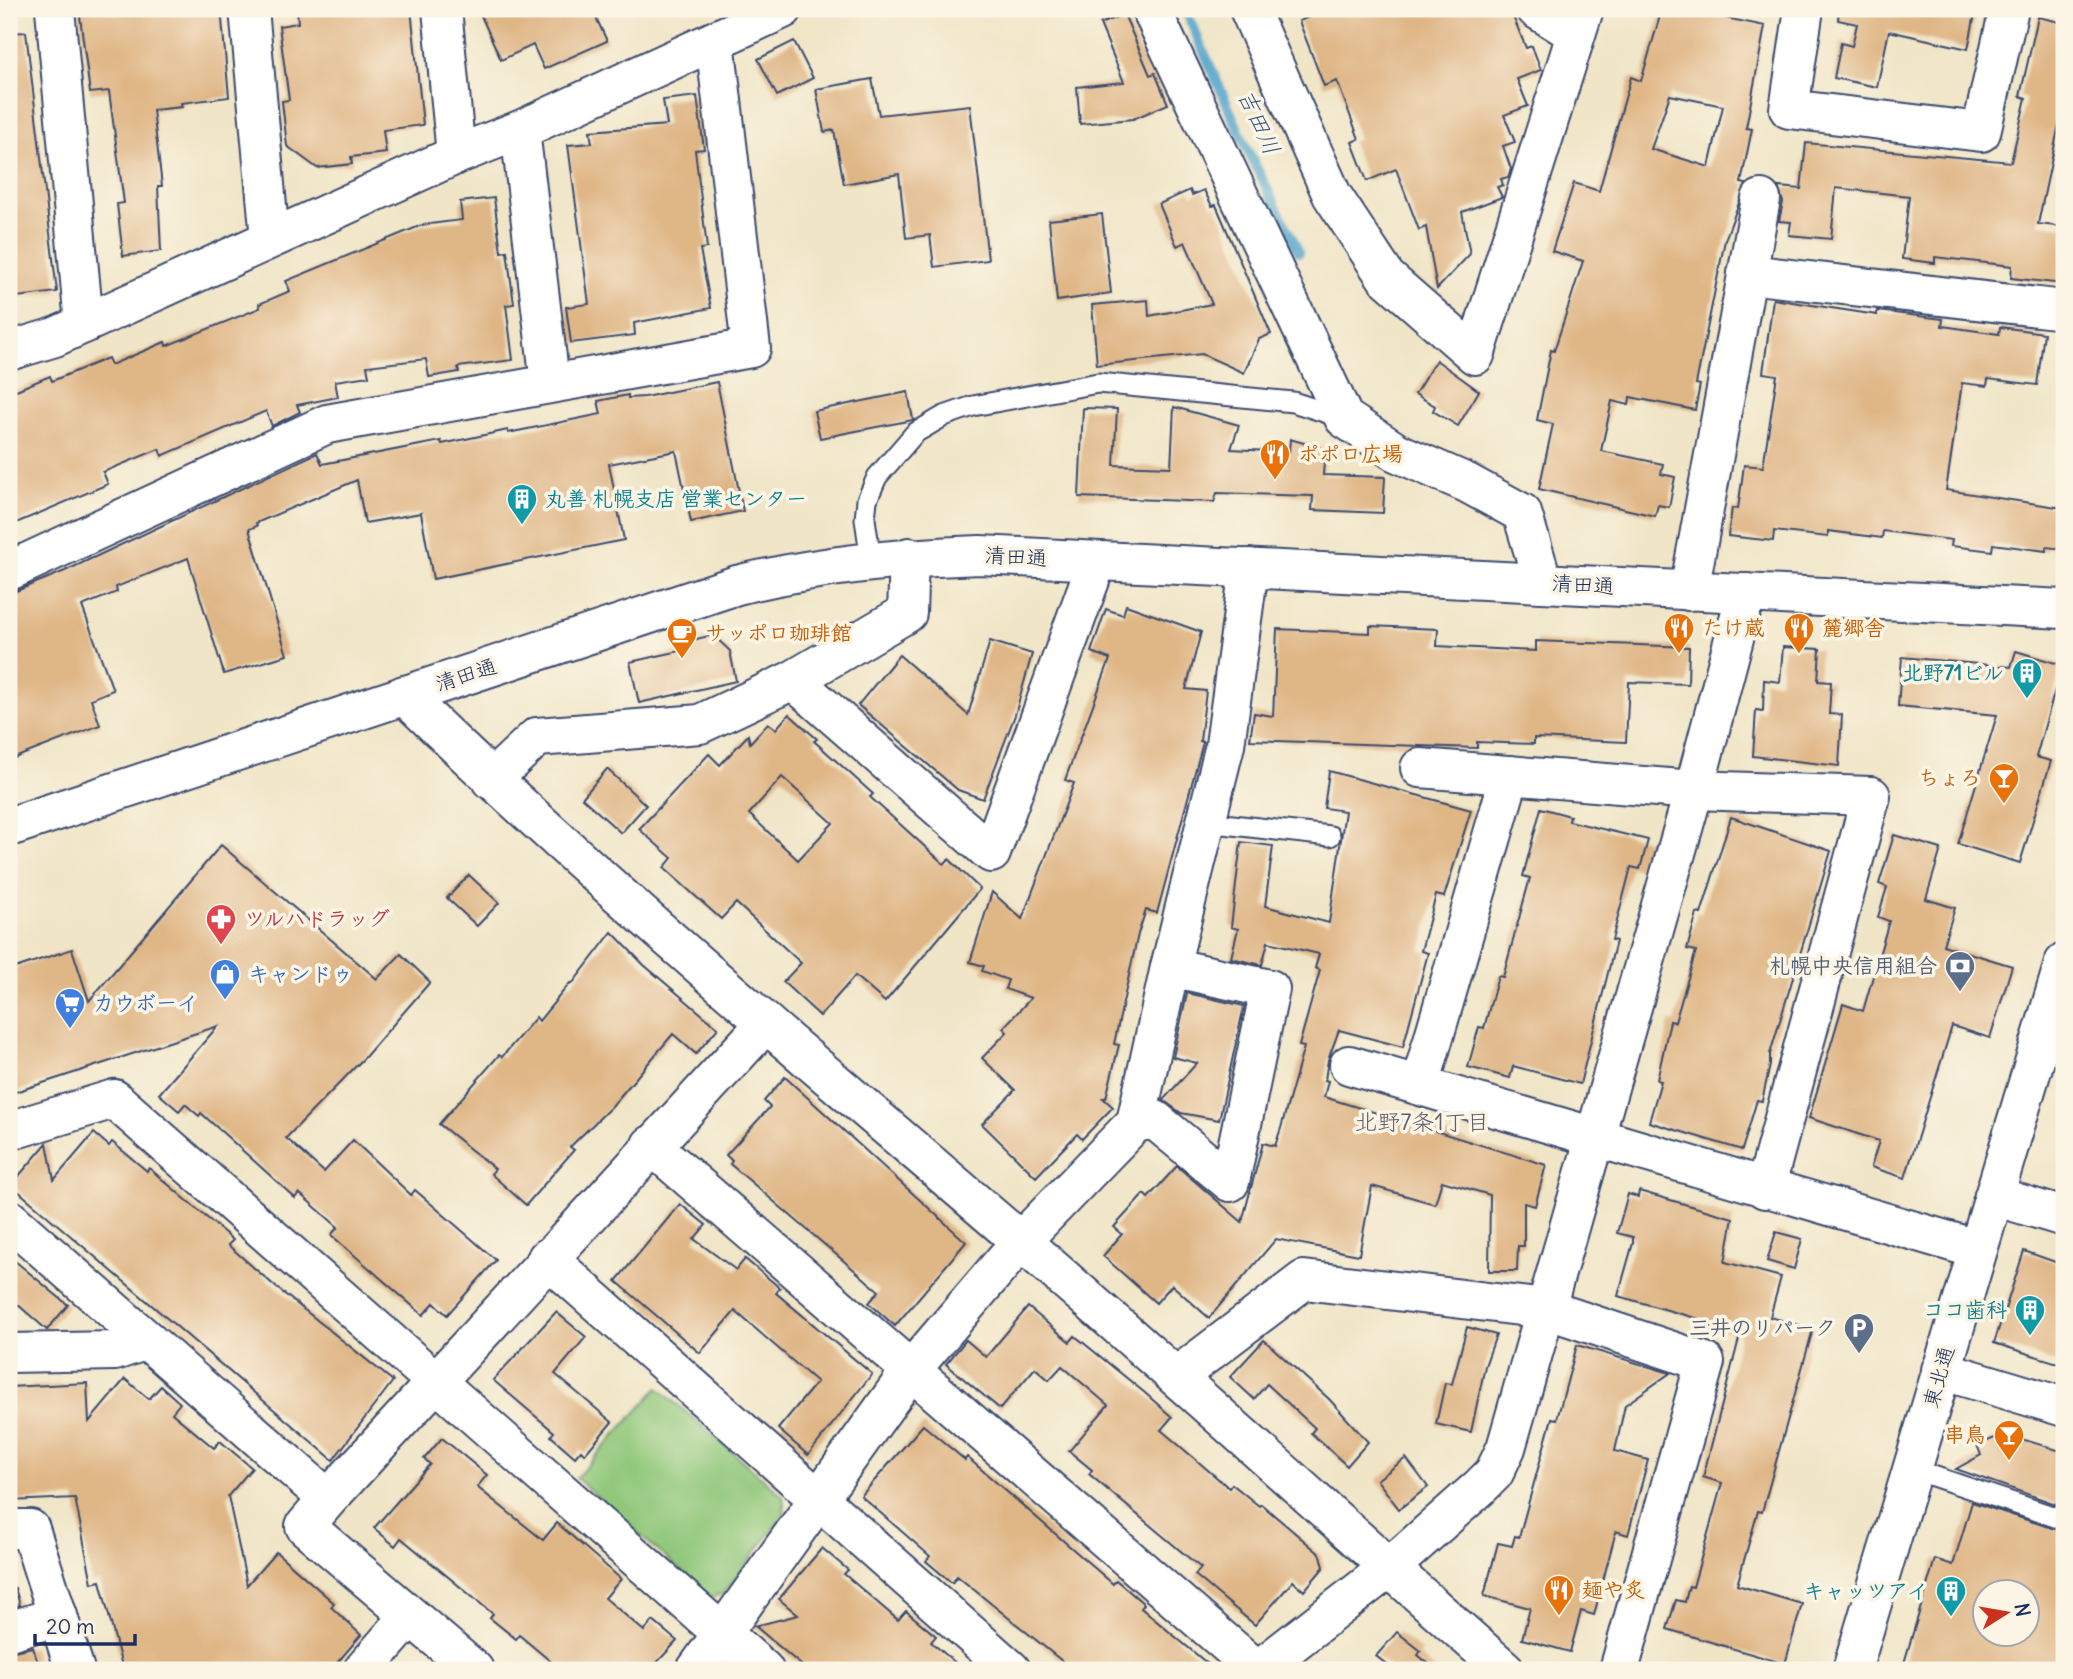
<svg xmlns="http://www.w3.org/2000/svg" width="2073" height="1679" font-family="Delius,'Klee One',sans-serif">
<rect width="100%" height="100%" fill="#fcf5e5"/>
<filter id="ink" filterUnits="userSpaceOnUse"><feTurbulence type="fractalNoise" baseFrequency=".0143" numOctaves="2"/><feDisplacementMap in="SourceGraphic" scale="14" xChannelSelector="R" yChannelSelector="G"/><feConvolveMatrix kernelMatrix="1 2 1 2 8 2 1 2 1" color-interpolation-filters="sRGB"/></filter>
<filter id="wash" filterUnits="userSpaceOnUse"><feTurbulence type="fractalNoise" baseFrequency=".00686" numOctaves="4" result="noise"/><feDisplacementMap in="SourceGraphic" scale="28" xChannelSelector="R" yChannelSelector="G"/><feGaussianBlur stdDeviation="1.57" result="paint"/><feColorMatrix in="noise" values="0 0 0 0 0 0 0 0 0 0 0 0 0 0 0 0 0 1.4 0 .05"/><feComposite in="paint" operator="in"/></filter>
<g filter="url(#wash)">
<rect width="100%" height="100%" fill="#f0e5c7"/>
<path fill="#91c87b" stroke="#567c6c" stroke-width="2" d="M658,1388L783,1496L785,1514L723,1594L710,1597L576,1478Z"/>
<g fill="none" stroke-linecap="round" stroke-linejoin="round">
<path stroke="#51a4cc" stroke-width="10" d="M1185,9L1245,145L1299,252"/>
</g>
<g id="blocks">
<g fill="#dfb686" fill-rule="evenodd">
<path d="M79,9H221L229,97L181,103L182,107L153,110L162,186H158L161,251L123,256L117,204L124,203L109,91L90,93Z"/>
<path d="M297,9H411L423,125L383,130L386,153L351,157L352,164L317,168L287,146L282,101L289,100L279,26L298,23Z"/>
<path d="M478,9H592L607,41L544,69L533,45L501,60Z"/>
<path d="M1329,9H1510L1526,48L1532,46L1541,70L1517,79L1528,106L1504,115L1515,142L1503,146L1511,169L1508,177L1501,179L1503,185L1497,187L1502,197L1462,212L1470,254L1437,289L1426,227L1419,230L1396,169L1367,181L1352,142L1359,139L1337,81L1324,86L1299,21Z"/>
<path d="M1662,9H1682L1765,26L1746,128L1752,129L1741,183L1746,184L1725,240L1696,384L1700,385L1695,410L1630,397L1629,405L1612,401L1601,451L1663,464L1661,474L1675,477L1669,507L1658,505L1655,516L1539,489L1553,424L1537,420L1551,350L1554,351L1583,261L1552,251L1574,183L1599,191L1631,77L1641,81ZM1670,95L1723,106L1709,167L1651,149Z"/>
<path d="M1839,9H1954L1975,14L1968,49L1889,31L1877,87L1834,78L1841,43L1852,46L1857,24L1838,20Z"/>
<path d="M1124,14L1150,75L1155,73L1168,104L1133,119L1080,124L1077,87L1124,82L1100,24Z"/>
<path d="M2038,17L2064,23V101L2038,224L2064,227L2063,284L2011,278L2012,266L1935,257V263L1902,259L1909,196L1836,188L1831,239L1789,235L1791,222L1779,221L1783,202L1778,187L1801,189L1806,143L2011,162L2026,98L2020,96Z"/>
<path d="M26,32L57,292L17,297L9,229V33Z"/>
<path d="M794,41L813,78L777,96L758,59Z"/>
<path d="M872,79L879,115L970,105L988,260L934,267L930,235L906,238L899,174L844,184L834,130L824,132L816,89Z"/>
<path d="M697,96L704,149L695,150L707,248L700,249L711,308L634,323L635,335L571,343L566,307L589,304L568,145L592,143L590,131L667,125L663,100Z"/>
<path d="M1190,190L1192,195L1204,190L1212,206L1216,205L1271,334L1259,339L1244,373L1202,354L1097,365L1092,305L1148,300L1149,316L1212,304L1185,242L1177,246L1159,204Z"/>
<path d="M494,198L501,252L507,251L514,304L506,305L513,360L458,367L459,372L429,377L426,359L367,366L369,376L335,381L338,397L297,405L300,412L272,426L266,411L162,456L159,449L103,472L108,484L9,526V393L50,376L52,381L108,358L111,365L165,342L166,346L260,308L259,304L290,291L286,281L422,225L462,220L460,202Z"/>
<path d="M1102,214L1111,293L1057,301L1049,220Z"/>
<path d="M1773,299L1877,315V311L1943,319L1942,326L1999,334L2000,327L2044,333L2037,385L1988,379L1987,386L1962,383L1946,490L2064,508V549L2046,547V551L1993,544L1992,551L1951,546L1952,540L1883,531L1882,538L1828,531V537L1774,531L1773,541L1728,536L1732,508L1738,509L1744,465L1763,467L1777,375L1763,373Z"/>
<path d="M1436,360L1479,391L1458,426L1433,411L1435,406L1415,394Z"/>
<path d="M717,382L743,511L691,522L676,451L609,464L624,540L433,579L421,513L365,523L357,480L256,523L257,526L249,529L287,655L224,674L188,558L116,587L117,592L82,606L113,690L91,699L100,725L9,760V594L65,571L317,453L322,464L441,441L442,444L508,430V433L601,414L598,401L628,395V398L645,397Z"/>
<path d="M908,392L913,420L820,438L814,411Z"/>
<path d="M1174,407L1239,425L1231,449L1289,452L1290,439L1325,449L1323,475L1385,477L1383,513L1312,510L1313,496L1217,493L1214,502L1079,497L1083,408L1117,409L1114,465L1171,467Z"/>
<path d="M1126,605L1201,632L1186,689L1206,691L1200,741L1203,742L1157,913L1146,910L1138,934L1114,1044L1119,1045L1106,1098H1103L1113,1107L1082,1139L1077,1134L1036,1177L982,1124L1015,1090L982,1058L1007,1032L1003,1028L1031,998L1005,989L1008,980L982,971L984,966L970,962L992,892L1022,919L1074,783L1065,780L1110,659L1091,652L1106,609L1123,615Z"/>
<path d="M1370,626L1438,629L1437,646L1536,651V641L1689,647L1688,684L1629,682L1626,742L1534,738V744L1477,742V748L1250,740L1254,713L1273,716L1277,629L1370,633Z"/>
<path d="M713,635L730,651L736,681L639,703L630,662L689,649L688,641Z"/>
<path d="M990,641L1032,654L1015,715L983,799L958,790L858,705L899,655L968,715Z"/>
<path d="M1783,647L1820,649L1818,681L1831,682L1829,714L1842,715L1839,766L1753,756L1756,710L1763,711L1764,680L1780,682Z"/>
<path d="M2016,651L2062,665L2036,757L2051,761L2020,863L1958,844L1997,715L1898,706L1902,657L2011,667Z"/>
<path d="M789,714L817,739L814,741L873,794L870,797L944,864L949,859L980,889L885,1002L855,976L820,1016L783,982L801,963L736,903L721,919L664,868L672,858L639,829L709,754L720,765L748,735L750,743L768,723L776,729ZM782,777L833,823L798,860L749,814Z"/>
<path d="M607,769L646,805L621,833L582,798Z"/>
<path d="M1329,771L1471,810L1444,897L1436,895L1421,951L1428,953L1403,1047L1339,1030L1328,1060L1325,1080L1328,1081L1324,1097L1546,1165L1535,1206L1524,1203V1246H1518L1517,1271H1489L1490,1195L1442,1181L1435,1204L1372,1186L1359,1255L1276,1239L1209,1318L1172,1285L1156,1303L1103,1256L1122,1234L1114,1227L1144,1194L1148,1198L1177,1166L1242,1222L1263,1143L1275,1146L1281,1128L1304,1047L1299,1046L1320,970L1315,968L1319,954L1268,942L1262,965L1231,958L1238,929L1231,927L1241,842L1273,846L1265,906L1329,923L1345,811L1324,808Z"/>
<path d="M1541,808L1570,816L1569,821L1648,840L1640,869L1631,867L1612,940L1616,941L1580,1084L1513,1066L1510,1078L1468,1067L1479,1027L1484,1028L1498,976L1503,977L1530,878L1523,876Z"/>
<path d="M1731,817L1831,851L1770,1054V1065L1762,1101L1757,1100L1742,1150L1649,1122L1661,1081L1657,1080L1670,1021L1675,1022L1696,951L1687,949L1697,913L1701,914Z"/>
<path d="M1894,835L1941,849L1926,899L1955,908L1943,945L2012,966L1990,1038L1952,1026L1905,1178L1871,1167L1879,1141L1809,1118L1843,1004L1863,1011L1889,921L1878,917L1887,887L1879,884Z"/>
<path d="M221,845L377,979L401,954L430,982L365,1057L286,1138L324,1172L353,1140L411,1195L415,1190L496,1260L447,1315L434,1303L423,1315L331,1235L338,1227L299,1193L295,1198L201,1113L199,1116L185,1104L179,1111L159,1094L218,1026L9,1094V970L72,949L89,1001Z"/>
<path d="M469,875L499,903L477,926L447,898Z"/>
<path d="M612,932L644,965L718,1028L696,1054L673,1034L612,1106L570,1147L574,1150L526,1205L491,1174L495,1169L439,1124L499,1055L502,1057L536,1017L539,1021L570,983L572,984Z"/>
<path d="M1187,993L1244,1006L1219,1120L1181,1113L1163,1100L1197,1063L1173,1057Z"/>
<path d="M785,1077L966,1242L895,1326L869,1303L879,1291L730,1164L732,1161L726,1155L770,1107L764,1101Z"/>
<path d="M94,1133L109,1146L112,1142L147,1171L149,1168L233,1240L228,1245L277,1288L393,1381L333,1460L11,1185L47,1143L54,1180Z"/>
<path d="M1639,1191L1733,1218L1725,1262L1781,1277L1770,1317L1813,1329L1762,1512L1758,1511L1737,1585L1802,1604L1785,1664L1667,1629L1676,1600L1685,1602L1689,1586L1693,1587L1722,1483L1703,1477L1740,1335L1698,1323L1699,1319L1618,1296L1633,1243V1237L1617,1233L1628,1194L1638,1197Z"/>
<path d="M680,1204L706,1225L694,1239L736,1270L745,1259L780,1288L776,1293L872,1374L808,1455L778,1429L817,1382L735,1311L700,1353L616,1281Z"/>
<path d="M1776,1232L1802,1239L1794,1269L1767,1261Z"/>
<path d="M2024,1251L2064,1265V1365L1994,1343Z"/>
<path d="M9,1256L68,1305L47,1330L9,1297Z"/>
<path d="M1028,1307L1070,1342L1075,1336L1145,1393L1172,1417L1161,1430L1229,1488L1232,1484L1259,1506L1261,1504L1321,1555L1324,1567L1304,1591L1293,1581L1255,1625L1195,1575L1201,1568L1089,1474L1092,1470L1069,1451L1108,1405L1062,1366L1049,1380L1035,1368L1000,1409L946,1364L966,1340L986,1357Z"/>
<path d="M556,1312L586,1337L555,1374L612,1422L585,1454L581,1450L575,1457L551,1436L554,1432L493,1380Z"/>
<path d="M1467,1327L1496,1335L1485,1366L1471,1432L1436,1424L1445,1383L1452,1384Z"/>
<path d="M1264,1340L1329,1399L1368,1442L1347,1466L1311,1433L1315,1428L1267,1384L1254,1399L1230,1377Z"/>
<path d="M1577,1345L1670,1373L1625,1405L1615,1451L1648,1460L1628,1535L1616,1531L1594,1615L1581,1611L1570,1652L1522,1639L1530,1608L1484,1596L1498,1543L1512,1546L1515,1536L1519,1537L1552,1418L1557,1419Z"/>
<path d="M125,1379L149,1399L161,1386L180,1403L172,1413L214,1448L220,1441L252,1468L228,1496L247,1585L276,1552L334,1603L331,1607L361,1635L331,1670H123L100,1581L92,1583L75,1498L9,1501V1387L87,1383L89,1422Z"/>
<path d="M923,1425L965,1460L967,1457L1113,1584L1116,1580L1144,1604L1141,1608L1215,1670H1073L957,1576L952,1583L926,1561L930,1556L861,1496Z"/>
<path d="M2005,1434L2064,1452V1507L1956,1469L1981,1455L1977,1445Z"/>
<path d="M442,1438L487,1475L477,1487L543,1540L557,1523L621,1579L605,1598L644,1631L653,1621L677,1641L650,1670H561L519,1635L516,1639L490,1618L493,1614L401,1538L395,1546L374,1528L430,1464L424,1459Z"/>
<path d="M1406,1458L1428,1487L1399,1509L1377,1480Z"/>
<path d="M1972,1502L2064,1532V1670H1902L1935,1559L1953,1565ZM1985,1592H2027V1634H1985Z"/>
<path d="M822,1548L848,1570L844,1574L898,1620L906,1611L936,1636L931,1642L964,1670H807L755,1626L798,1615L779,1599Z"/>
<path d="M15,1588L20,1605L9,1608V1589Z"/>
<path d="M1397,1632L1421,1651L1418,1655L1436,1670H1394L1376,1656Z"/>
<path d="M33,1647L40,1670H9V1652Z"/>
</g>
</g>
</g>
<g filter="url(#ink)">
<use href="#blocks" fill-opacity="0" stroke="#3b4a6e" stroke-width="2"/>
<g fill="none" stroke-linecap="round" stroke-linejoin="round">
<g stroke="#3b4a6e" stroke-width="23">
<g id="service">
<path d="M871,560L865,519L867,500L877,477L915,433L944,416L973,406L1098,383L1293,402L1343,418"/>
<path d="M1206,822L1330,836"/>
<path d="M1912,1469L2064,1520"/>
</g>
</g>
<g stroke="#3b4a6e" stroke-width="42">
<g id="minor">
<path d="M55,9L84,324"/>
<path d="M249,9L270,239"/>
<path d="M442,9L456,155"/>
<path d="M1151,9L1344,418L1396,452L1467,483L1522,513L1543,583"/>
<path d="M1249,9L1332,195L1386,277L1475,355L1584,9"/>
<path d="M1536,9L1575,33"/>
<path d="M1804,9L1789,109L1981,132L2009,9"/>
<path d="M520,130L550,383"/>
<path d="M1747,274L2064,310"/>
<path d="M9,351L55,337L456,155L520,130L783,9"/>
<path d="M9,571L327,424L751,348L715,41"/>
<path d="M1689,591L1761,199"/>
<path d="M793,680L991,853L1097,561"/>
<path d="M404,695C600,886 811,1061 1018,1239C1183,1380 1342,1527 1505,1670"/>
<path d="M1420,768L1694,790L1871,796L1765,1189"/>
<path d="M491,780L537,737L700,724L793,680L907,613L909,557"/>
<path d="M1349,1065L1976,1249"/>
<path d="M1420,1085L1510,775"/>
<path d="M1136,1122L1155,1120L1230,1182L1270,989L1170,967"/>
<path d="M9,1131L114,1099L764,1670"/>
<path d="M651,1145L1257,1670"/>
<path d="M1994,1196L2064,1217"/>
<path d="M9,1219L328,1499L305,1526L474,1670"/>
<path d="M547,1258L1011,1670"/>
<path d="M9,1353L115,1351L147,1340"/>
<path d="M1941,1370L2064,1407"/>
<path d="M1176,1377L1304,1280L1546,1309L1705,1362L1619,1670"/>
<path d="M328,1499L766,1023"/>
<path d="M9,1529H30L75,1670"/>
<path d="M9,1631L58,1616"/>
<path d="M363,1670L410,1616"/>
<path d="M696,1670L911,1370L1021,1241L1136,1122L1170,967L1225,745L1249,568"/>
<path d="M1258,1670L1389,1568L1479,1488L1494,1473L1506,1448L1694,790L1746,593"/>
</g>
</g>
<g stroke="#3b4a6e" stroke-width="42">
<g id="tertiary">
<path d="M9,827L737,585C818,565 897,558 980,555L2064,609"/>
<path d="M1852,1670L2064,963"/>
</g>
</g>
<use href="#service" stroke="#fff" stroke-width="19"/>
<use href="#minor" stroke="#fff" stroke-width="38"/>
<use href="#tertiary" stroke="#fff" stroke-width="38"/>
</g>
</g>
<defs>
<g id="restaurant-pin" transform="scale(1.575)"><path d="M0 17L-7.5 6A9.5 9.5 0 1 1 7.5 6Z" fill="#e8710a" stroke="#fcf5e5"/><path d="M-5-6h1v4h1v-4h1v4h1v-4h1v5L-1.5 .5V6h-2V.5L-5-1ZM5-6V6H3V1.5H1.5Q1.5-4 5-6Z" fill="#fff"/></g>
<g id="building-pin" transform="scale(1.575)"><path d="M0 17L-7.5 6A9.5 9.5 0 1 1 7.5 6Z" fill="#0f9aa8" stroke="#fcf5e5"/><path d="M-4-6H4V6H1V3H-1V6H-4ZM-2.5-4.3h1.7v1.8h-1.7ZM.8-4.3h1.7v1.8H.8ZM-2.5-1h1.7V.8h-1.7ZM.8-1h1.7V.8H.8Z" fill="#fff"/></g>
<g id="cafe-pin" transform="scale(1.575)"><path d="M0 17L-7.5 6A9.5 9.5 0 1 1 7.5 6Z" fill="#e8710a" stroke="#fcf5e5"/><path d="M-5.5-4.5H6V0H3Q3 3.5 0 3.5H-2.5Q-5.5 3.5-5.5 0ZM3-3.2v2h1.7v-2ZM-6 4.5H4V6H-6Z" fill="#fff"/></g>
<g id="bar-pin" transform="scale(1.575)"><path d="M0 17L-7.5 6A9.5 9.5 0 1 1 7.5 6Z" fill="#e8710a" stroke="#fcf5e5"/><path d="M-6-5H6L.8 .8V4.5H3.5V6h-7V4.5H-.8V.8Z" fill="#fff"/></g>
<g id="pharmacy-pin" transform="scale(1.575)"><path d="M0 17L-7.5 6A9.5 9.5 0 1 1 7.5 6Z" fill="#e0444e" stroke="#fcf5e5"/><path d="M-2-6h4v4h4v4h-4v4h-4v-4h-4v-4h4Z" fill="#fff"/></g>
<g id="bank-pin" transform="scale(1.575)"><path d="M0 17L-7.5 6A9.5 9.5 0 1 1 7.5 6Z" fill="#5c6f8a" stroke="#fcf5e5"/><path d="M-6-4H6V4H-6ZM0-2.3a2.3 2.3 0 1 0 0 4.6a2.3 2.3 0 1 0 0-4.6Z" fill="#fff"/></g>
<g id="shop-pin" transform="scale(1.575)"><path d="M0 17L-7.5 6A9.5 9.5 0 1 1 7.5 6Z" fill="#3f7fe0" stroke="#fcf5e5"/><path d="M-5-2.5h2.3a2.7 3.5 0 0 1 5.4 0H5L5.5 6h-11ZM-1.5-2.5h3a1.5 2.3 0 0 0-3 0Z" fill="#fff"/></g>
<g id="supermarket-pin" transform="scale(1.575)"><path d="M0 17L-7.5 6A9.5 9.5 0 1 1 7.5 6Z" fill="#3f7fe0" stroke="#fcf5e5"/><path d="M-6-5.5h2.5l.6 2H6L4.5 2H-2.5L-4.4-4H-6ZM-1.5 3.2a1.3 1.3 0 1 0 .1 0ZM3 3.2a1.3 1.3 0 1 0 .1 0Z" fill="#fff"/></g>
<g id="parking-pin" transform="scale(1.575)"><path d="M0 17L-7.5 6A9.5 9.5 0 1 1 7.5 6Z" fill="#5c6f8a" stroke="#fcf5e5"/><path d="M-3.5-5.5H1a3.5 3.5 0 0 1 0 7H-1V5.5H-3.5ZM-1-3.4V-.6H.8a1.4 1.4 0 0 0 0-2.8Z" fill="#fff"/></g>
</defs>
<g fill-rule="evenodd">
<use href="#restaurant-pin" x="1275" y="454"/>
<use href="#building-pin" x="522" y="499"/>
<use href="#restaurant-pin" x="1679" y="628"/>
<use href="#restaurant-pin" x="1799" y="628"/>
<use href="#cafe-pin" x="682" y="633"/>
<use href="#building-pin" x="2027" y="673"/>
<use href="#bar-pin" x="2004" y="778"/>
<use href="#pharmacy-pin" x="221" y="919"/>
<use href="#bank-pin" x="1960" y="966"/>
<use href="#shop-pin" x="225" y="974"/>
<use href="#supermarket-pin" x="70" y="1003"/>
<use href="#building-pin" x="2030" y="1310"/>
<use href="#parking-pin" x="1859" y="1328"/>
<use href="#bar-pin" x="2009" y="1435"/>
<use href="#restaurant-pin" x="1559" y="1590"/>
<use href="#building-pin" x="1951" y="1591"/>
</g>
<g text-anchor="middle" stroke-width="7" stroke-linejoin="round" paint-order="stroke">
<g font-size="21" font-weight="bold" fill="#c56008" stroke="#fcf5e5" text-anchor="start">
<text x="1298" y="461">ポポロ広場</text>
<text x="1702" y="635">たけ蔵</text>
<text x="1822" y="635">麓郷舎</text>
<text x="705" y="640">サッポロ珈琲館</text>
<text x="1981" y="785" text-anchor="end">ちょろ</text>
<text x="1986" y="1442" text-anchor="end">串鳥</text>
<text x="1582" y="1597">麺や炙</text>
</g>
<g font-size="21" font-weight="bold" fill="#0d838f" stroke="#fcf5e5" text-anchor="end">
<text x="545" y="506" text-anchor="start">丸善 札幌支店 営業センター</text>
<text x="2004" y="680">北野71ビル</text>
<text x="2007" y="1317">ココ歯科</text>
<text x="1928" y="1598">キャッツアイ</text>
</g>
<g font-size="21" fill="#1b2f5e" stroke="#fcf5e5">
<text transform="translate(1016 557) rotate(3)" y="7">清田通</text>
<text transform="translate(1583 585) rotate(3)" y="7">清田通</text>
<text transform="translate(466 675) rotate(-18)" y="7">清田通</text>
<text transform="translate(1939 1377) rotate(-74)" y="7">東北通</text>
</g>
<g font-size="21" font-weight="bold" fill="#be3a42" stroke="#fcf5e5" text-anchor="start">
<text x="244" y="926">ツルハドラッグ</text>
</g>
<g font-size="21" font-weight="bold" fill="#4e5e75" stroke="#fcf5e5" text-anchor="end">
<text x="1937" y="973">札幌中央信用組合</text>
<text x="1836" y="1335">三井のリパーク</text>
</g>
<g font-size="21" font-weight="bold" fill="#366cbe" stroke="#fcf5e5" text-anchor="start">
<text x="248" y="981">キャンドゥ</text>
<text x="93" y="1010">カウボーイ</text>
</g>
<g font-size="23" font-style="italic" fill="#2e5884" stroke="#fcf5e5">
<text transform="translate(1259 122) rotate(65)" y="8">吉田川</text>
</g>
<g font-size="23" fill="#605e6c" stroke="#fcf5e5">
<text x="1422" y="1130">北野7条1丁目</text>
</g>
</g>
<rect width="2073" height="1679" fill="none" stroke="#fcf5e5" stroke-width="35"/>
<g transform="translate(2006 1613) rotate(79)"><circle r="33" fill="#fcf5e5" stroke="#a2a6af" stroke-width="2"/>
<path d="M0-5L12 26L0 18L-12 26Z" fill="#c8321e"/>
<text y="-10" font-size="19" font-weight="bold" text-anchor="middle" fill="#1b2f5e">N</text>
</g>
<path d="M35 1634v10h100v-10" fill="none" stroke="#1b2f5e" stroke-width="3.5"/>
<text x="46" y="1634" font-size="21" fill="#1b2f5e" stroke="#fcf5e5" stroke-width="5" paint-order="stroke">20 m</text>
</svg>
